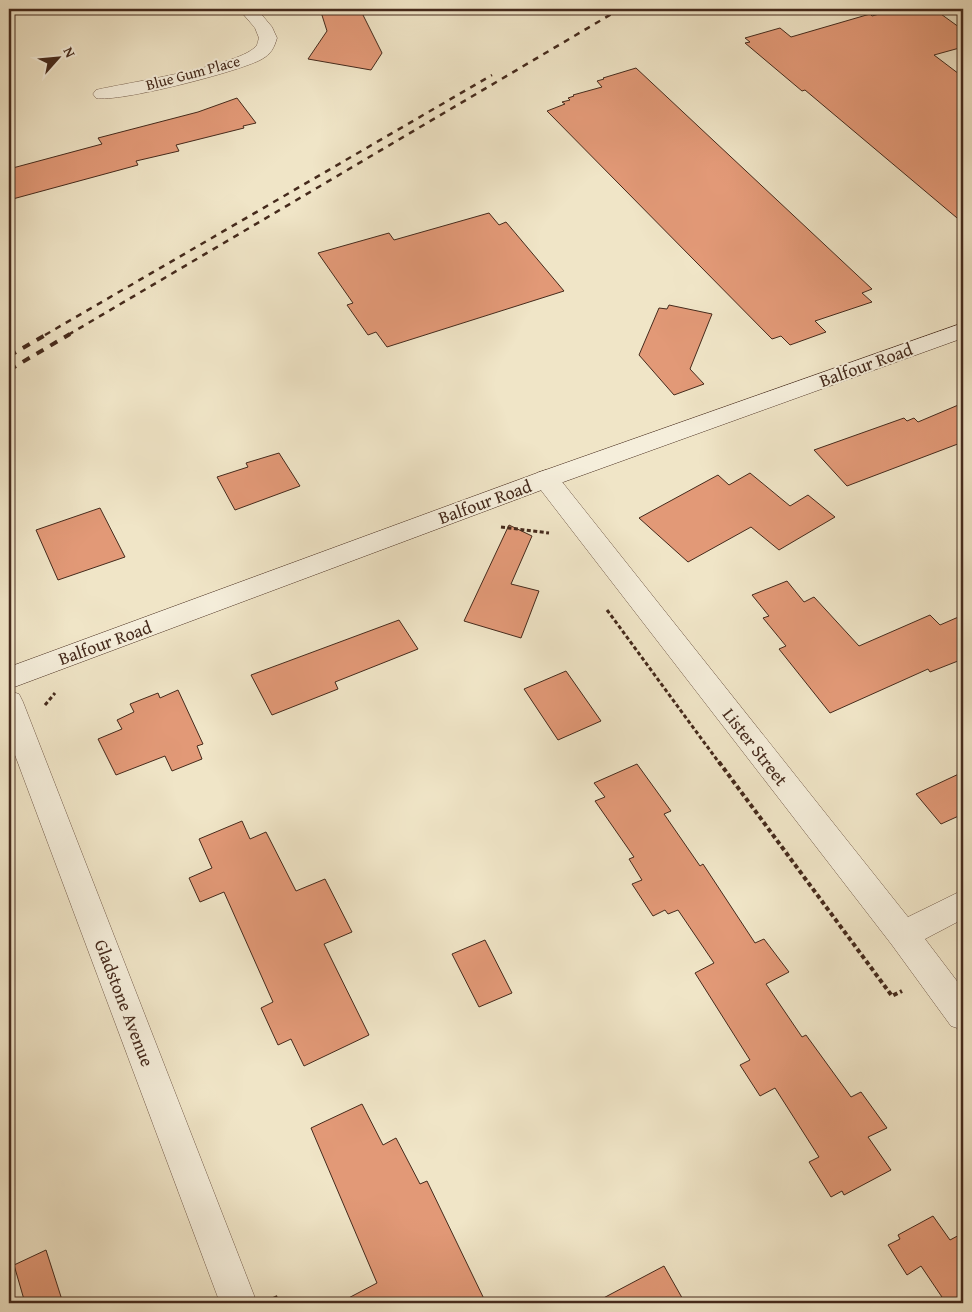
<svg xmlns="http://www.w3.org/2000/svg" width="972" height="1312" font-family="'Gentium Book Plus',serif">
<rect width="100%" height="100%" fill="#f0e5c7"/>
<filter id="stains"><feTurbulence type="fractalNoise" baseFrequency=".004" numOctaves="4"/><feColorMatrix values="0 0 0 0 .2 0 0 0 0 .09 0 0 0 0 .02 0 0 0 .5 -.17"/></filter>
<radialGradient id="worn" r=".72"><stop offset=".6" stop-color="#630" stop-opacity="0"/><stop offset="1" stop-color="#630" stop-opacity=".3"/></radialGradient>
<g fill="#e29977" stroke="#452a1c">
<path d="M320,9H360L382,53L371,70L308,59L327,31Z"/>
<path d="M897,9H934L963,30V47L934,55L963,77V223L805,90L802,91L745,43L750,42L745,38L780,28L791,37L870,14L872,16Z"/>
<path d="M636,68L872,289L862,293L872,302L815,321L826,332L790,345L781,336L772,339L547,111L565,104L562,102L570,100L568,98L574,96L573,95L602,87L597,81L604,79L603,78Z"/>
<path d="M237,98L256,123L243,126L244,128L176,145L179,151L136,161L138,165L9,200V169L102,144L98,138L198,112Z"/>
<path d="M489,213L499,225L506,222L564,291L387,347L376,332L368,335L347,305L353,303L318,253L389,233L394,240Z"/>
<path d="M669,305L712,314L690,369L704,384L674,395L639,355L659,308L667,309Z"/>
<path d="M963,403V442L847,486L814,450L904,418L907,421L914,418L918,422Z"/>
<path d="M279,453L300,486L235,510L217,477L248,467L246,463Z"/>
<path d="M750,473L790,506L808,495L835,517L779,550L751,527L688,562L639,518L718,475L729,485Z"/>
<path d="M100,508L125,557L58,580L36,530Z"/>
<path d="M509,525L532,536L511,584L539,591L521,638L464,621Z"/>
<path d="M787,581L804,602L814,597L859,646L930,615L940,625L963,615V659L930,672L928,669L830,713L779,649L786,646L763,618L769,616L752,595Z"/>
<path d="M399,620L418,649L335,682L338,689L272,715L251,675Z"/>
<path d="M566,671L601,721L558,740L524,689Z"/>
<path d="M178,690L203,744L197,746L202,759L172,771L165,756L116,775L98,739L122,729L117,720L134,712L130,704L158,693L160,698Z"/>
<path d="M637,764L671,811L664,814L700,866L703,864L755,943L764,939L789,972L766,984L802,1037L806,1035L851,1097L861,1092L887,1128L868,1137L891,1170L844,1195L842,1191L831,1197L809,1162L819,1157L775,1088L760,1096L740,1065L750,1060L695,973L714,963L678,910L668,914L665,910L653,916L632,884L642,880L629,859L634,857L595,801L605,797L594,783Z"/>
<path d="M963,772V814L941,824L916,794Z"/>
<path d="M242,821L250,839L266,832L296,891L325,879L352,932L324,944L369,1035L304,1066L291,1039L278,1045L261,1008L273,1002L224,892L200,902L189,878L212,868L199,839Z"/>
<path d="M485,940L512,993L479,1007L452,954Z"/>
<path d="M362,1104L383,1145L396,1138L420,1184L427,1181L486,1303H339L377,1283L311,1128Z"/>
<path d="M933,1216L950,1240L963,1233V1303H946L921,1266L907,1275L888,1245L900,1239L898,1235Z"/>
<path d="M46,1250L63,1303H25L14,1265Z"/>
<path d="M664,1266L685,1303H594Z"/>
</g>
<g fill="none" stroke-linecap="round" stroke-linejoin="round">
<g stroke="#705947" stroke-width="1">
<g id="street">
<path d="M239,9H257L272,27L277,38C274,48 271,54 262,59C242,71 117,103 96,98L93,94L96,90C124,83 243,66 257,45C257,45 259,38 259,38L255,28Z"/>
<path d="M546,470L555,473L908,917L963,890V919L925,939L963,989V1030L951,1026L892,945L537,485L534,479L537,473Z"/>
<path d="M9,691L19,694L23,702L257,1303H220L9,739Z"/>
</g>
</g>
<g stroke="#452a1c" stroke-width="1">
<path id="secondary" d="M963,323V338L555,485L9,689V667L537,473Z"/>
</g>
<g stroke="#452a1c" stroke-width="3" stroke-dasharray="4 2.5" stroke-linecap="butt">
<path d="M501,527L549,533"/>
<path d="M607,610L720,764"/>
<path d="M45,705L55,693"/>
</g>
<g stroke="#452a1c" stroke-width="4" stroke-dasharray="4.5 3" stroke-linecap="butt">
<path d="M719,762L892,996L902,991"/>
<path d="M275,1296L278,1303"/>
</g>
<use href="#street" fill="#f5eedb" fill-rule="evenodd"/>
<use href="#secondary" fill="#f5eedb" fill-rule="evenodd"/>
<g stroke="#452a1c" stroke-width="2.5" stroke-dasharray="6 6" stroke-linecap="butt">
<path d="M45,335L492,75"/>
<path d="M68,335L620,9"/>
</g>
<g stroke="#452a1c" stroke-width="4" stroke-dasharray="8 8" stroke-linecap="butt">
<path d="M9,356L47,334"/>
<path d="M9,370L70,334"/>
</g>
</g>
<g text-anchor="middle" stroke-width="4" stroke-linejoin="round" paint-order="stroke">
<g font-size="15" fill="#452a1c" stroke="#f5eedb">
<text transform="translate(193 73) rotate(-15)" y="5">Blue Gum Place</text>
</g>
<g font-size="18" fill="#452a1c" stroke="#f5eedb">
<text transform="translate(866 365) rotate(-20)" y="6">Balfour Road</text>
<text transform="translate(485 502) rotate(-20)" y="6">Balfour Road</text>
<text transform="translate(105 643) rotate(-20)" y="6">Balfour Road</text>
<text transform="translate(755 747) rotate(52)" y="6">Lister Street</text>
<text transform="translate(124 1003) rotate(69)" y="6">Gladstone Avenue</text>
</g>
</g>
<rect width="972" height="1312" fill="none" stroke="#f0e5c7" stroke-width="30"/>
<rect x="10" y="10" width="952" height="1292" fill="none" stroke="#452a1c" stroke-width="2.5"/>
<rect x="15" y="15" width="942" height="1282" fill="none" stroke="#452a1c"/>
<g transform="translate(58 58) rotate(63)" stroke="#f5eedb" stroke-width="4" paint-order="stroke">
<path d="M0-4L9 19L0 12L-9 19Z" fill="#452a1c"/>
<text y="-8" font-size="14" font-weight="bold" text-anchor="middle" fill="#452a1c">N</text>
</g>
<rect width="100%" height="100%" filter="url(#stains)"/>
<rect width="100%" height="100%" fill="url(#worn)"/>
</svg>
